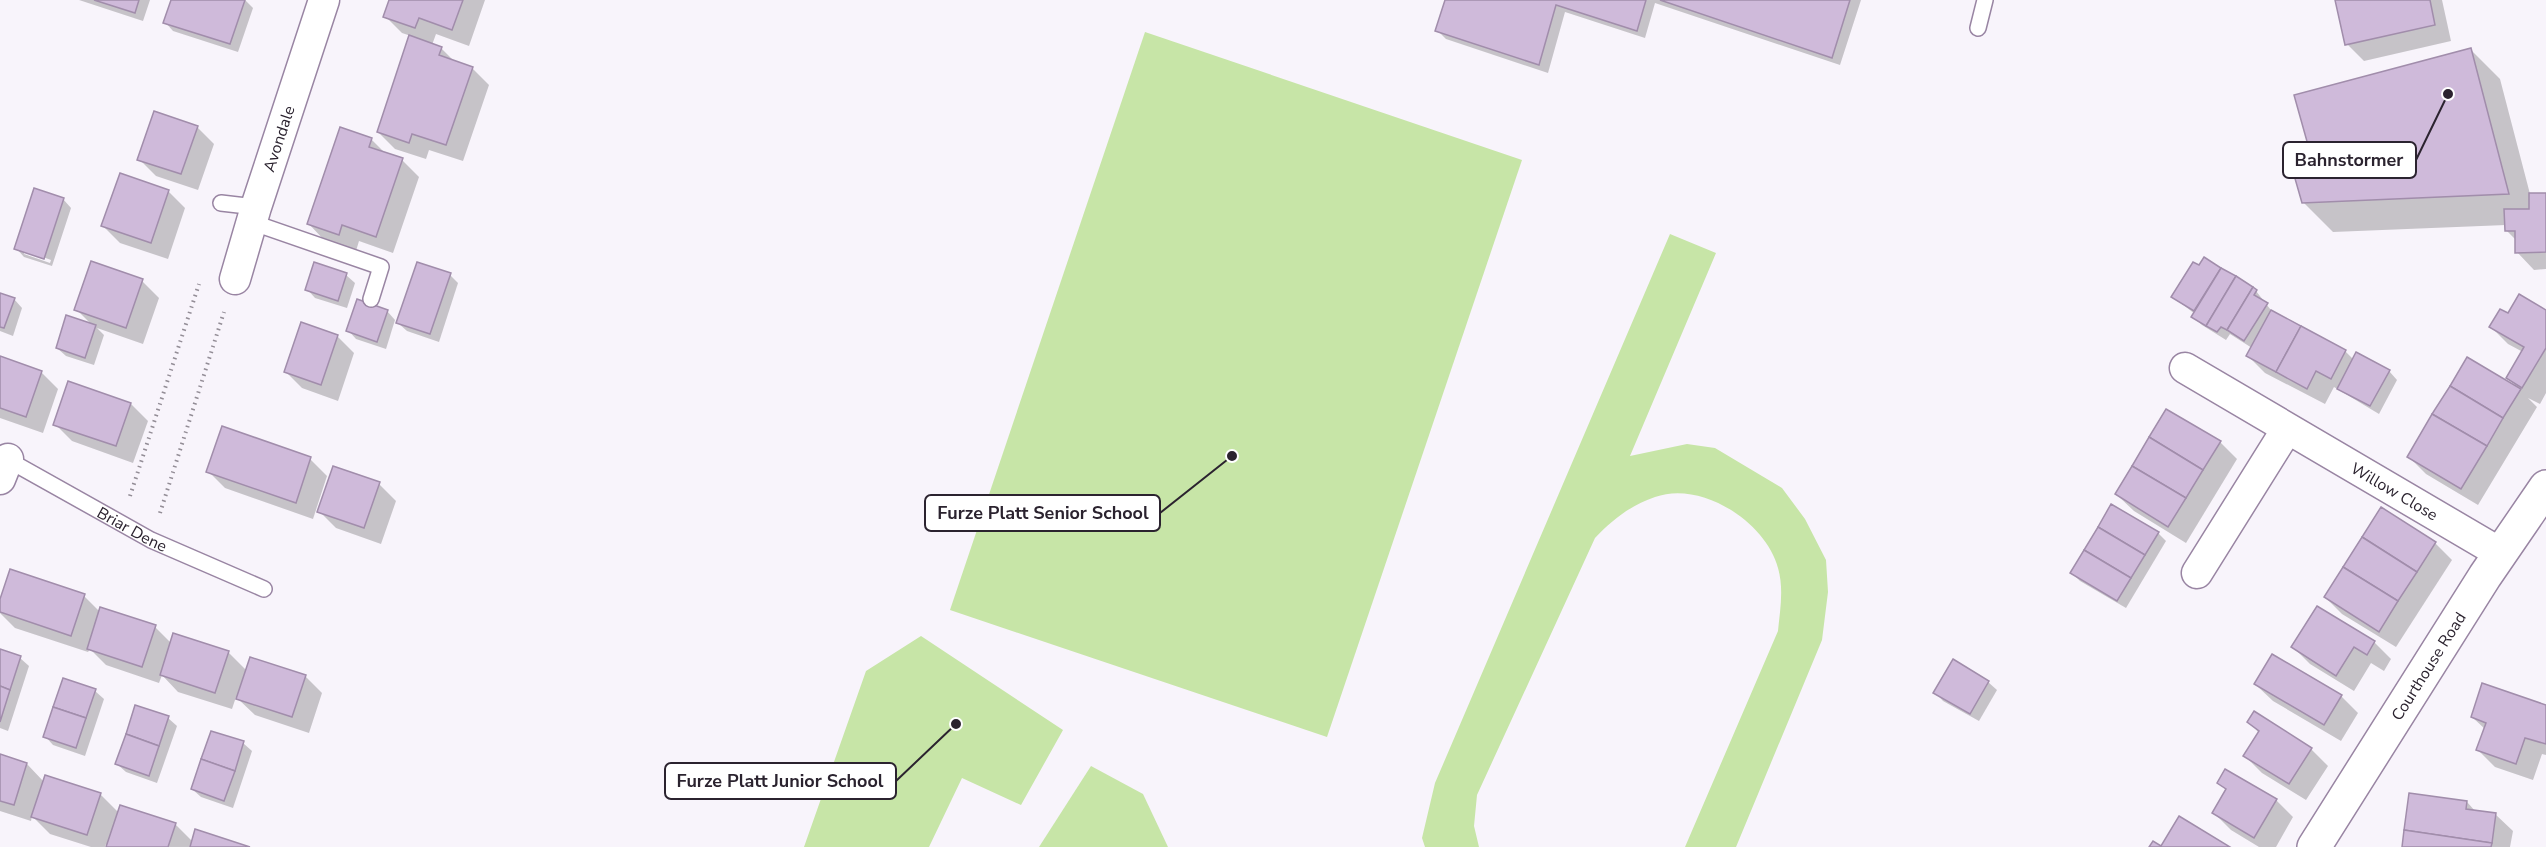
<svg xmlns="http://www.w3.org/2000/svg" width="2546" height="847" font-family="'Nunito Sans',sans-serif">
<rect width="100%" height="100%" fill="#f8f4fb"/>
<g fill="#c7e5a7">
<path d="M1145,32L1522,160L1327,737L950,610Z"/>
<path d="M1670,234L1716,253L1630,456L1687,444L1715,448L1782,488L1805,519L1826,560L1828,592L1822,640L1736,847H1685L1778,631C1780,610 1784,589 1778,568C1766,522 1701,480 1655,497C1631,505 1612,520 1595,538L1477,795L1474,826L1479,847H1425L1422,838L1435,783Z"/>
<path d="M921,636L1063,730L1021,805L962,778L929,847H804L866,671Z"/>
<path d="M1091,766L1143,794L1168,847H1039Z"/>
</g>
<g fill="#0003" fill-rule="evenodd">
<path d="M79,0H150L143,21Z"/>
<path d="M172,0H245L253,8L238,52L173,31L165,22Z"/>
<path d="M390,0H485L469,46L436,34L432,45L441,48L455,62L472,68L489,85L463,161L429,150L426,159L395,149L378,132L411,36L402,33L385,16Z"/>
<path d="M1447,0H1861L1840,65L1655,3L1645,38L1565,12L1548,73L1446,39L1437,30Z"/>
<path d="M2336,0H2442L2451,41L2364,61L2347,44Z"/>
<path d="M2470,49L2500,79L2530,194H2546V269L2534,270L2517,252L2516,240L2506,230V225L2333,232L2303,202Z"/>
<path d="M197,127L214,144L198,190L156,176L139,159Z"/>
<path d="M371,139L386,154L402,160L419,177L393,253L359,241L356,251L325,241L308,223Z"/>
<path d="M168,191L185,208L168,259L120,243L103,226Z"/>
<path d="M63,199L71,208L52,266L24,257L16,248ZM24,250L51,260L50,263L24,254Z"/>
<path d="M2204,259L2256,291L2274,314L2345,351L2354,360L2389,371L2397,380L2379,414L2334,387L2325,404L2265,373L2248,356L2252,348L2230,334L2226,340L2202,325L2193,317L2195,314L2173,297Z"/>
<path d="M346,275L355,283L347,308L315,298L307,289Z"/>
<path d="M450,275L458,283L439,342L407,331L398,323Z"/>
<path d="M142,281L159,298L143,344L97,328L104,335L94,365L66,356L57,348L92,325L76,309Z"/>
<path d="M0,294L14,299L22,308L13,336L0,331Z"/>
<path d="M387,311L395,320L386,349L356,339L348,330Z"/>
<path d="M2546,311V393L2540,404L2528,398L2537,407L2478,505L2426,474L2409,457L2517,387L2508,378L2523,352L2508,344L2491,327L2509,315Z"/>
<path d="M337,336L354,353L338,401L302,388L285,371Z"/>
<path d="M0,357L41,372L58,389L43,433L0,418Z"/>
<path d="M131,404L148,421L133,463L72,441L55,424Z"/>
<path d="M2220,442L2237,459L2186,543L2134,511L2116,494Z"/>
<path d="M310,459L327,476L313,519L225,488L208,471Z"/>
<path d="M379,484L396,501L381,544L336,528L319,511Z"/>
<path d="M2158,533L2166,541L2126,608L2080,581L2072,573Z"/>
<path d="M2435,543L2452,560L2396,647L2342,614L2325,597Z"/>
<path d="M84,596L100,612L155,627L171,643L228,652L247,671L305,676L322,693L309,733L255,715L236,697L232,709L178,692L162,675L159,683L106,665L90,649L88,652L15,628L0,613V604Z"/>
<path d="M2318,608L2374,642L2391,659L2384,671L2371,663L2354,691L2310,664L2293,647Z"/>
<path d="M0,651L20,658L29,666L8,731L0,728Z"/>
<path d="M1988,682L1997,690L1979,721L1943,701L1935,692Z"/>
<path d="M2255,684L2341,696L2358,713L2341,741L2273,701Z"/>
<path d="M95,691L104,699L85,756L53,745L45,736Z"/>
<path d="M2546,707V755L2542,754L2533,780L2495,767L2478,750L2485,729L2472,717Z"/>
<path d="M168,718L177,726L157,783L126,772L117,764Z"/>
<path d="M2249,722L2311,749L2328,766L2306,800L2262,773L2245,756L2259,733Z"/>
<path d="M243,743L252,751L233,808L201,797L192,789Z"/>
<path d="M0,756L27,764L44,782L100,794L119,813L175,824L193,842L245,847H109L106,844L105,847H91L50,834L32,816L31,821L0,811Z"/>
<path d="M2219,783L2276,800L2293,817L2276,847H2259L2231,830L2214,813L2227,791Z"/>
<path d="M2467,802L2476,812L2495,814L2513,831L2510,847H2403Z"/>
</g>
<g fill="#cfbada" stroke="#a18dab" stroke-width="1.5">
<path d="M94,0H139L135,13Z"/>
<path d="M171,0H245L230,44L163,23Z"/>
<path d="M389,0H463L452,30L419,18L415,28L383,17Z"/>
<path d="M1445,0H1646L1637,31L1556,5L1539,65L1435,31Z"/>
<path d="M1660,0H1850L1832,58Z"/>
<path d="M2335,0H2430L2435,25L2345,45Z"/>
<path d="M409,35L442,47L439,55L473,67L446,145L412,134L409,143L377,132Z"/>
<path d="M2471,48L2509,194L2302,203L2294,175L2315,170L2294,95Z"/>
<path d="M154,111L198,126L181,174L137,160Z"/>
<path d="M340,127L372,138L369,147L403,158L376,237L342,225L339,235L307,224Z"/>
<path d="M120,173L169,190L151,243L101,226Z"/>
<path d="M34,188L64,198L44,259L14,249Z"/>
<path d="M2529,193H2546V252L2515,253V231H2505L2504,209H2529Z"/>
<path d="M2204,257L2221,268L2194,311L2171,297L2193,262L2199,265Z"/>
<path d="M91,261L143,279L126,328L74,310Z"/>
<path d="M314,262L347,273L338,301L305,290Z"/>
<path d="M417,262L451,273L430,334L396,323Z"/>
<path d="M2221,268L2236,276L2206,326L2191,317Z"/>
<path d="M2236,276L2253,287L2227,330L2221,327L2217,332L2206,326Z"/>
<path d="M2253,287L2257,290L2254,295L2268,303L2244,341L2227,330Z"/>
<path d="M0,293L15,298L4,328L0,327Z"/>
<path d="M2519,294L2546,310V348L2522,388L2506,378L2524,347L2489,327L2500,309L2508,313Z"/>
<path d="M357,299L388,310L377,342L346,331Z"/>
<path d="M2271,310L2301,326L2276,372L2246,356Z"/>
<path d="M66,315L96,325L85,358L56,348Z"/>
<path d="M301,322L338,335L321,385L284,372Z"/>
<path d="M2301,326L2346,350L2331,379L2316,371L2307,389L2276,372Z"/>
<path d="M2356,352L2390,370L2370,406L2337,389Z"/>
<path d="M0,356L42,371L26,417L0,408Z"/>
<path d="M2467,357L2521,389L2503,418L2450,386Z"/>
<path d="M68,381L131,403L116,446L53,425Z"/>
<path d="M2450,386L2503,418L2487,446L2432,414Z"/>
<path d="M2166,409L2221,441L2203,470L2149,437Z"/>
<path d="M2432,414L2487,446L2461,489L2407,457Z"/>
<path d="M222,426L311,457L296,503L206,472Z"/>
<path d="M2149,437L2203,470L2186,498L2132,466Z"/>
<path d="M333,466L380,482L364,528L317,512Z"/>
<path d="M2132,466L2186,498L2168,527L2115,494Z"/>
<path d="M2111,504L2159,532L2145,555L2098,527Z"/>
<path d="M2381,507L2436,542L2417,572L2362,537Z"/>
<path d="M2098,527L2145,555L2131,578L2084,550Z"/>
<path d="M2362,537L2417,572L2398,601L2343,567Z"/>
<path d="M2084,550L2131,578L2117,601L2070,573Z"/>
<path d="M2343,567L2398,601L2379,632L2324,597Z"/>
<path d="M10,569L85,594L71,636L0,612V599Z"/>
<path d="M2317,606L2375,641L2367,655L2354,647L2336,676L2291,647Z"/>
<path d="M100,607L156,625L142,667L87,649Z"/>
<path d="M173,633L229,651L215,693L160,675Z"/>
<path d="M0,649L21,656L10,690L0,686Z"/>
<path d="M2272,654L2342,695L2324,725L2254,684Z"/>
<path d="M250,657L306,675L292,717L236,699Z"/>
<path d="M1953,659L1989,681L1970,714L1933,693Z"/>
<path d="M63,678L96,689L86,718L53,707Z"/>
<path d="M2482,683L2546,705V744L2525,738L2516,764L2476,750L2486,723L2471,717Z"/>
<path d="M0,686L10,690L0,722Z"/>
<path d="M135,705L169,716L159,746L126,734Z"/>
<path d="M53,707L86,718L76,748L43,737Z"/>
<path d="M2254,711L2312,748L2289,784L2243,756L2259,731L2247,722Z"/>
<path d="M211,731L244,741L235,771L201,759Z"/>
<path d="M126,734L159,746L149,776L115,764Z"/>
<path d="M0,754L27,763L14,805L0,801Z"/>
<path d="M201,759L235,771L224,801L191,789Z"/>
<path d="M2225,769L2277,799L2254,838L2212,813L2226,789L2217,783Z"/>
<path d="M45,775L101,793L87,835L31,817Z"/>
<path d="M2409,793L2467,801L2466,809L2496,813L2492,843L2404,830Z"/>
<path d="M120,805L176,823L168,847H106Z"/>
<path d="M2179,816L2230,847H2149L2153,841L2161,846Z"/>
<path d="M195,829L250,847H190Z"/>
<path d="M2404,830L2492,843L2491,847H2402Z"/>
</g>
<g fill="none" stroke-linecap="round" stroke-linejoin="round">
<g stroke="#9985a3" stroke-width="18">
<g id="lane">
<path d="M1978,28L1985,0"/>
<path d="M221,203L256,207"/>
<path d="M251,222L381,267L371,299"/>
<path id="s1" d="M3,457L151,540L264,589"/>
</g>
</g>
<g stroke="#9985a3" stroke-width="33">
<g id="street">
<path id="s2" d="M235,279L256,207L324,0"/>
<path id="s3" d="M2185,368L2500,553"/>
<path d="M0,479L8,459"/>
<path d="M2197,573L2287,429"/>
</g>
</g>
<g stroke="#9985a3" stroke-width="36">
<g id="secondary">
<path id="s4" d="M2314,847L2485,576L2546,487"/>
</g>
</g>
<g stroke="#938d96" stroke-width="4" stroke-dasharray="1.5 4.5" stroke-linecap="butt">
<path d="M130,496L199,284"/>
<path d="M160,513L224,312"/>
</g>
<use href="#lane" stroke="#fff" stroke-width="15"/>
<use href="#street" stroke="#fff" stroke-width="30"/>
<use href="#secondary" stroke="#fff" stroke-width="33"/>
</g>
<g text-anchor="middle" stroke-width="4.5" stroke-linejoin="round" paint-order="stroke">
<g font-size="16" fill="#2b232f" stroke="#fff">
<text dy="6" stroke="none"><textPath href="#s2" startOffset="147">Avondale</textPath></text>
<text dy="6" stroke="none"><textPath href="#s3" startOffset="243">Willow Close</textPath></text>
<text dy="6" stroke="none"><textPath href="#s1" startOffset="148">Briar Dene</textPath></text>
<text dy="6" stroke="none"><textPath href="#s4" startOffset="214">Courthouse Road</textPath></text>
</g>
</g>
<path fill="none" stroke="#2b232f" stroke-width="2" d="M2448 94L2416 160M1232 456L1160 513M956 724L896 781"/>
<g fill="#2b232f" stroke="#fff" stroke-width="2">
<circle cx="2448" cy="94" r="6"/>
<circle cx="1232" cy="456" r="6"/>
<circle cx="956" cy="724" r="6"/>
</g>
<g fill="#fff" stroke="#2b232f" stroke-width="2">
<rect x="2283" y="142" width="133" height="36" rx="6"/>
<rect x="925" y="495" width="235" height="36" rx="6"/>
<rect x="665" y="763" width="231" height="36" rx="6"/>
</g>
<g font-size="18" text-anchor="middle" font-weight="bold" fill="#2b232f">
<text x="2349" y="166">Bahnstormer</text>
<text x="1043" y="519">Furze Platt Senior School</text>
<text x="780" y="787">Furze Platt Junior School</text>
</g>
</svg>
